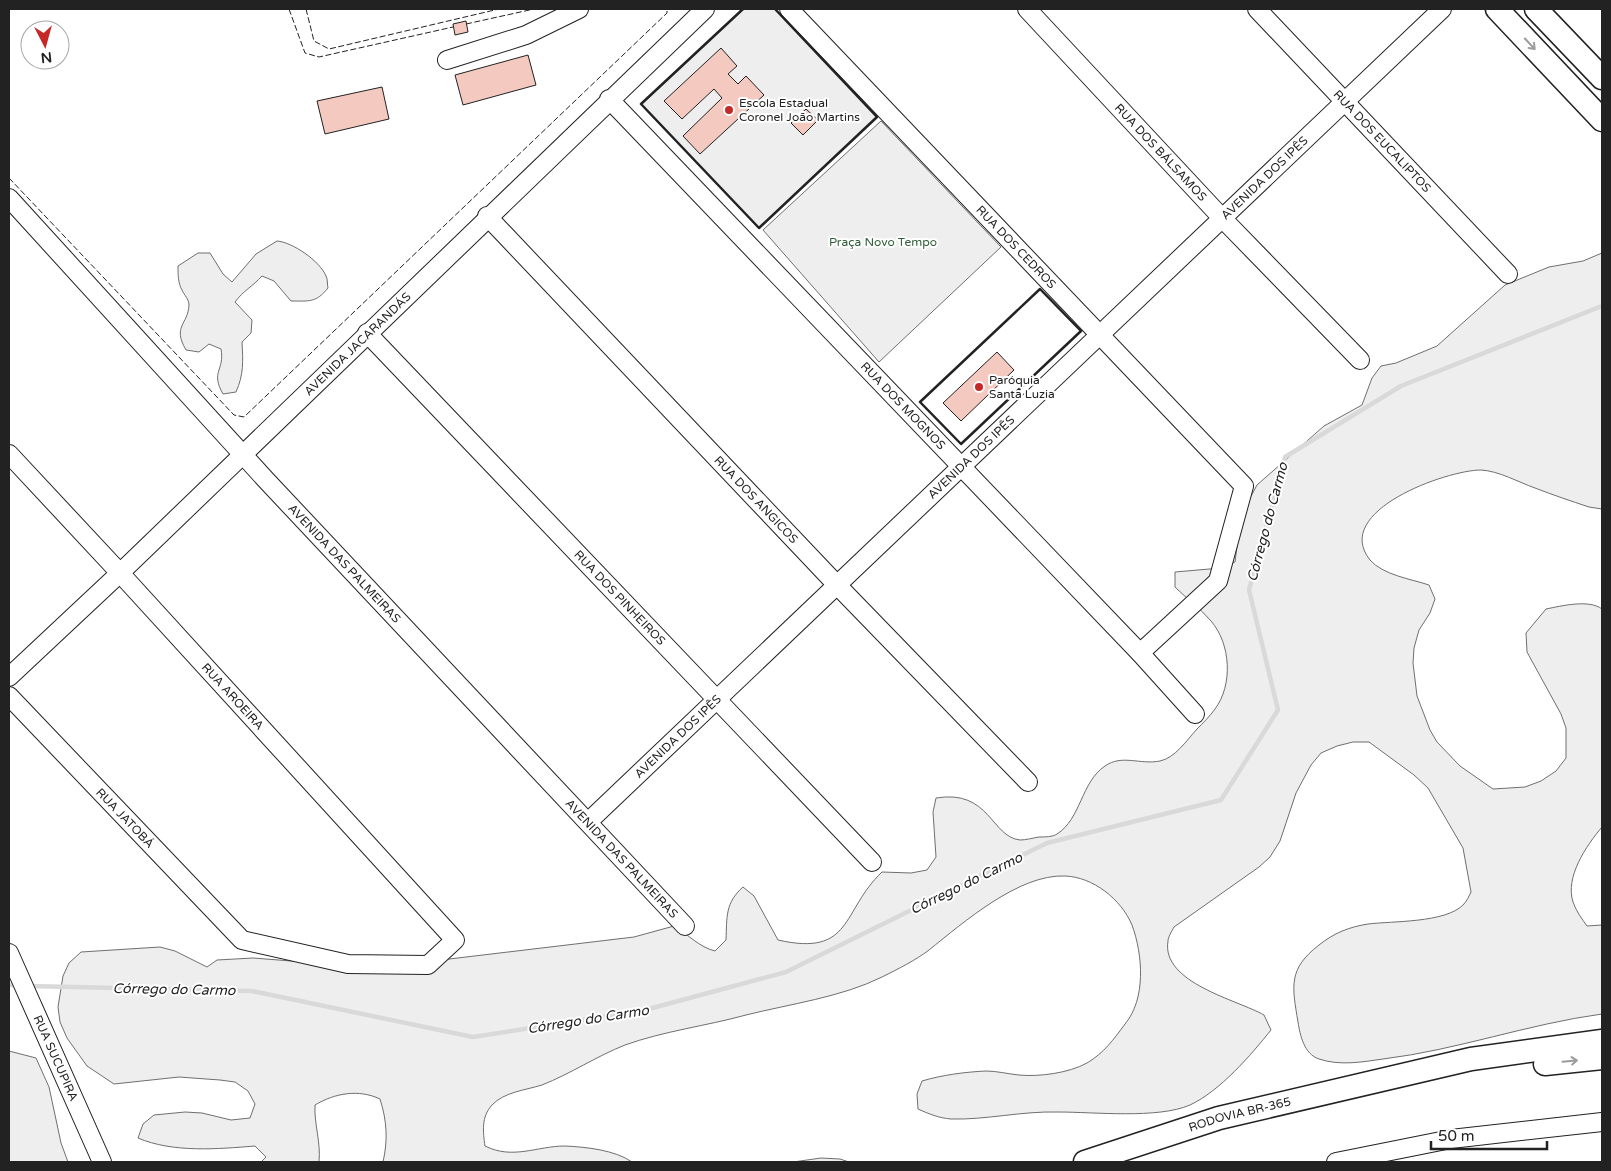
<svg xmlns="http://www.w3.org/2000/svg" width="1611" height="1171" font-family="'Varela Round',sans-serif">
<rect width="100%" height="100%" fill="#fff"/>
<g fill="#eee" stroke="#6f6f6f">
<path d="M743,9H775L877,117L759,228L641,104Z"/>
<path d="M881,121L1001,247L879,362L763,230Z"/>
<path d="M277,241C292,242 320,261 326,276C328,279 327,285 328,288C316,303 309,301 291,301L274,281L262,276C253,286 243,291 235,302L252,320L251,333L242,342C243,361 244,374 236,392L223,394C210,371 225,371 221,349L209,344L199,352L186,350C172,326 188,325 189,305C189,299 184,295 182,290C178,283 178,275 178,266L198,253H210L223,274L232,282L256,254Z"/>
<path d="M1602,253V509L1589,507C1571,501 1553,495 1535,488C1518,482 1499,471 1481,470C1447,470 1331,511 1370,560C1383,575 1411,579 1429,585L1435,599L1430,613L1419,630L1414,648L1413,663L1417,696L1430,730L1437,742L1460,766L1493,789L1525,787L1541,781L1556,771L1566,758V728L1561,714L1527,652L1526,633L1546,609C1561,606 1589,599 1602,609V827C1586,846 1565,877 1573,902C1576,911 1582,919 1587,926L1602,925V1014C1528,1024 1457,1050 1383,1059C1362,1062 1340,1066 1319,1059C1304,1054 1300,1035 1298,1022C1292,986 1288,969 1319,945C1334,933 1349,927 1368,924C1392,921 1445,923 1463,905C1467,901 1469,896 1471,892L1463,848L1428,788L1414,775L1369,742H1353L1337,746L1321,753L1311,765L1296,793L1280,841L1270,857L1259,867L1174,927C1172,931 1168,937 1168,941C1161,983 1238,1000 1264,1015L1271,1030C1251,1055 1220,1091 1190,1105C1158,1119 1094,1112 1058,1112C1022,1111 986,1120 951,1119C939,1118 929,1114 918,1109L917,1094L922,1081C942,1075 965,1072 986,1071C997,1071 1008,1074 1019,1075C1039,1077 1069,1073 1087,1063C1104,1053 1114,1039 1125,1024C1146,999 1143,955 1132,925C1121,899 1093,877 1065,876C1019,874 964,922 929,950C916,960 898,969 882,977C842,997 790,1004 746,1015C706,1026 664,1031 625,1045C597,1056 570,1074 542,1085C526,1090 504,1092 492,1105C481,1117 483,1132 485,1146C513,1160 537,1146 565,1146C586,1147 615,1150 632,1162H383C388,1140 387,1121 380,1099C359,1089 335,1093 315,1105C314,1124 321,1142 319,1162H261L266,1157L255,1146C218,1149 173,1153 138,1138L143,1124L154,1115L185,1112L202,1113L231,1120L250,1118L255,1104L248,1091L235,1082L220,1080L179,1077L114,1084L87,1066L67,1038L60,1022L58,1007L63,976L69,963L81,952L160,947L175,951L207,967L217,960L253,958L304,962L399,965L634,937L674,926C689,935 699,947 715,951L726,940C727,917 725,903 743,887L754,896L778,940C853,957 841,911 882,872L911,873L927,870L936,857L933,812L936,798C990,789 991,837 1020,840C1026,840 1033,838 1039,837C1044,837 1053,837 1057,834C1081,819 1081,782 1105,766C1122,754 1140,765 1160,761C1175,758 1187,740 1197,729C1203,723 1210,716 1215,709C1233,685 1231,644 1211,621C1200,608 1187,599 1175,587V572L1221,568L1235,562L1241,515L1257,485L1324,426L1362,405L1372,378L1381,366L1396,363L1437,346L1505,285L1549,267L1583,261Z"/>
<path d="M9,1051L36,1058L49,1087L61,1143L68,1162H9Z"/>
<path d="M821,1158L840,1159L849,1162H793Z"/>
</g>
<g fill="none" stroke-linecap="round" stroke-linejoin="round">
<g stroke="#d9d9d9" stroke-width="4.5">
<path d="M9,985H18"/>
<path d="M28,986L252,991L473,1037L645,1010L786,972L1047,843L1221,800L1278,710L1249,590L1285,457L1401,386L1602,306"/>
</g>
</g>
<g fill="#f3c9c0" stroke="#222">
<path d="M466,21L468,32L455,35L453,24Z"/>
<path d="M721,48L737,66L728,74L738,84L746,76L764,95L700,154L683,136L722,98L714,89L682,119L664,101Z"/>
<path d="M528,55L536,85L463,105L455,75Z"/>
<path d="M382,87L389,119L325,134L317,101Z"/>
<path d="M806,109L818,120L803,135L791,123Z"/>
<path d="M997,352L1014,370L961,421L943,403Z"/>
</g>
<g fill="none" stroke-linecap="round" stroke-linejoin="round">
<g stroke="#222" stroke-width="20">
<g id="minor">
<path id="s1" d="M789,9L1244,486L1218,581L1140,653"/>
<path id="s2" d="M1027,9L1222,218L1360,360"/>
<path id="s3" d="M1257,9L1508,274"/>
<path d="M447,60L526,35L579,9"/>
<path id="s4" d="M609,99L1140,653L1195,714"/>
<path id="s5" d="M9,198L266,480L685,926"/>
<path id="s6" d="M487,216L837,585L1028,782"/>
<path id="s7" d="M367,333L872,862"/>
<path id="s8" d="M9,454L120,573L455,940L428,965L348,964L242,940L9,696"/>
<path id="s9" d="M9,677L120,573L705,9"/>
<path id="s10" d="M588,822L1442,9"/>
<path id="s11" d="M9,953L102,1162"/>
<path d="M1336,1162L1451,1139L1602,1122"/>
</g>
</g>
<g stroke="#222" stroke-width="25">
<g id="major">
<path d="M1497,9L1602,120"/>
<path d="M1536,9L1602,78"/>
<path d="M1545,1064L1602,1058"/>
<path id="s12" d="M1085,1162L1219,1118L1471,1059L1602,1041"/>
</g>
</g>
<use href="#minor" stroke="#fff" stroke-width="18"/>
<use href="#major" stroke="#fff" stroke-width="22"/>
<g stroke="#222" stroke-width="1" stroke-dasharray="6 2.5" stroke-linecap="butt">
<path d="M289,9L305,53L319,57L453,27"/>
<path d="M306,9L314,41L329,49L499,9"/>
<path d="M466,24L534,9"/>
<path d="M9,178L234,415L244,417L667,13V9"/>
</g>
<g stroke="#222" stroke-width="2.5">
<path d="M743,9L641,104L759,228L877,117L775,9"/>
<path d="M1040,289L1081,331L961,444L920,402Z"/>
</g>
</g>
<defs><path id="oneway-shaft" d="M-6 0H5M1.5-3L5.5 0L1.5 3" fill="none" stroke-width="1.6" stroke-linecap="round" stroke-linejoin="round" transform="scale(1.25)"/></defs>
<g stroke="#9c9c9c">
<use href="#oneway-shaft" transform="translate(1530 44) rotate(47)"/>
<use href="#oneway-shaft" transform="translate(1570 1061) rotate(-5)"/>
</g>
<g fill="#c62828" stroke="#fff" stroke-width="2">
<circle cx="729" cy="110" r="5"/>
<circle cx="979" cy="387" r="5"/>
</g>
<g text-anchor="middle" stroke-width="4" stroke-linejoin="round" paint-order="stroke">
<g font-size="12" fill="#222" stroke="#fff" text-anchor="start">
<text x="739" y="107">Escola Estadual<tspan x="739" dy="14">Coronel João Martins</tspan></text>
<text x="989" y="384">Paróquia<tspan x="989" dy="14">Santa Luzia</tspan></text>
</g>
<g font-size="12" fill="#222" stroke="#fff">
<text dy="4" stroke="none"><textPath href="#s3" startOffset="182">RUA DOS EUCALIPTOS</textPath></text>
<text dy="4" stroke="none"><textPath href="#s2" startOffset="196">RUA DOS BÁLSAMOS</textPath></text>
<text dy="4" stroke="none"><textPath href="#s10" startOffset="934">AVENIDA DOS IPÊS</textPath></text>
<text dy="4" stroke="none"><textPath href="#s1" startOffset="329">RUA DOS CEDROS</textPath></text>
<text dy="4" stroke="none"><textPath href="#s9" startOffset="482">AVENIDA JACARANDÁS</textPath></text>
<text dy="4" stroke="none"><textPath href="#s4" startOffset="425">RUA DOS MOGNOS</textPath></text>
<text dy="4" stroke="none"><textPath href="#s10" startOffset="529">AVENIDA DOS IPÊS</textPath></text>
<text dy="4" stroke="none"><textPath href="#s6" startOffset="391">RUA DOS ANGICOS</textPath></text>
<text dy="4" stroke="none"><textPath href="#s5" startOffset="496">AVENIDA DAS PALMEIRAS</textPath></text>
<text dy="4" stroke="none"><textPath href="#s7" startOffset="366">RUA DOS PINHEIROS</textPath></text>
<text dy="4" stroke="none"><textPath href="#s8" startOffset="330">RUA AROEIRA</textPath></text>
<text dy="4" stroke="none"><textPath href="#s10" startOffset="124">AVENIDA DOS IPÊS</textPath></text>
<text transform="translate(125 818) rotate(46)" y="4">RUA JATOBÁ</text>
<text dy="4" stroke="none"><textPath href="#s5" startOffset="901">AVENIDA DAS PALMEIRAS</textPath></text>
<text dy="4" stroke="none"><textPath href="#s11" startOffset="115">RUA SUCUPIRA</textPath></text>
<text dy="4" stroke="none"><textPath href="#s12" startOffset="162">RODOVIA BR-365</textPath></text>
</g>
<g font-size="12" fill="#2f5e38" stroke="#fff">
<text x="883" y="246">Praça Novo Tempo</text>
</g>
<g font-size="14" font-style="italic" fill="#222" stroke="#fff">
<text transform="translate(1267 522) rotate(-75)" y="5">Córrego do Carmo</text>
<text transform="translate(966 883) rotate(-26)" y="5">Córrego do Carmo</text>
<text transform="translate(174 989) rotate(1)" y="5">Córrego do Carmo</text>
<text transform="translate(588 1019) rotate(-9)" y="5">Córrego do Carmo</text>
</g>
</g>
<rect width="1611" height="1171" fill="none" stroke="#222222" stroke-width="20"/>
<g transform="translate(45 45) rotate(174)"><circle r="24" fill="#ffffff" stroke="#a7a7a7"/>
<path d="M0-4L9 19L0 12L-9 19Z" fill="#c62828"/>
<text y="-8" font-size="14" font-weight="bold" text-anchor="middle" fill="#222222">N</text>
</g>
<path d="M1431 1141v8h116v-8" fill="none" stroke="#222222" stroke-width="2.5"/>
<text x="1438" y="1141" font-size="15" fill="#222222" stroke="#ffffff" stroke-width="4" paint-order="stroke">50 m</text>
</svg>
